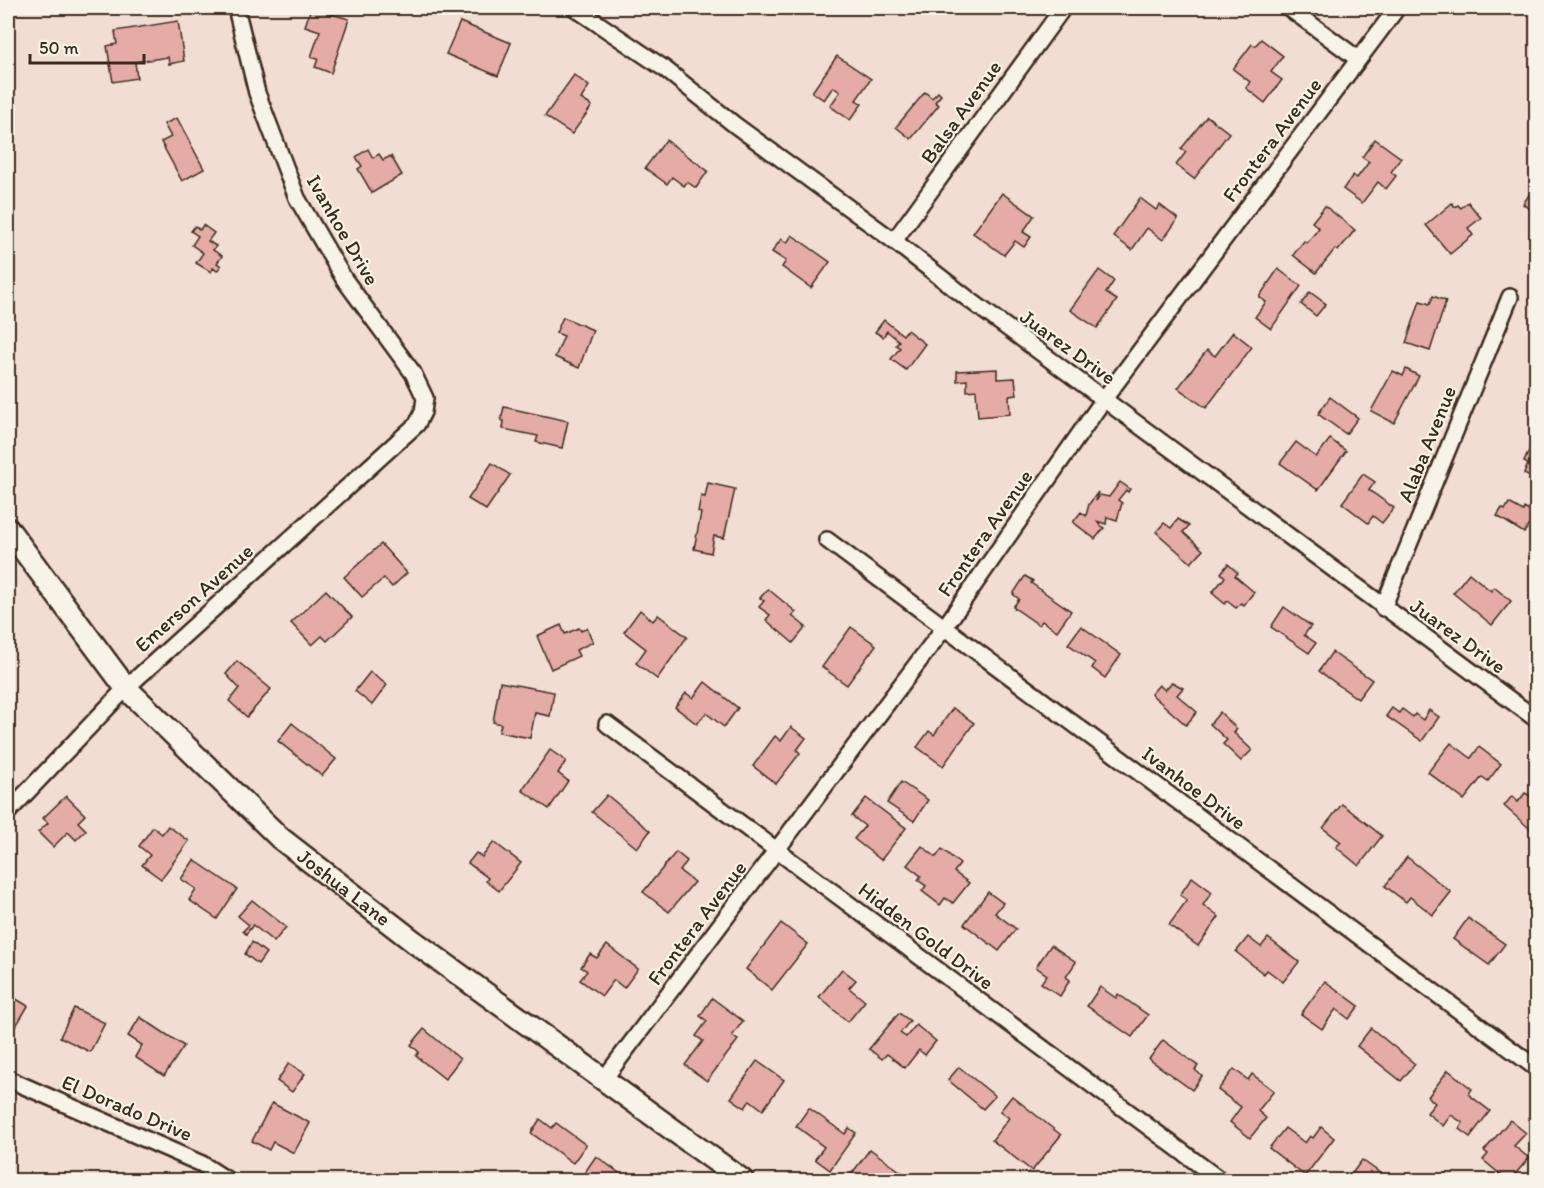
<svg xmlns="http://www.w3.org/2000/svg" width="1544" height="1188" font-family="Itim,sans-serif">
<rect width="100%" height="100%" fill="#f2ddd4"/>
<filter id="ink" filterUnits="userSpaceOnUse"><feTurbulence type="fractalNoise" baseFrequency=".0167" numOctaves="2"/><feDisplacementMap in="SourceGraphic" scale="12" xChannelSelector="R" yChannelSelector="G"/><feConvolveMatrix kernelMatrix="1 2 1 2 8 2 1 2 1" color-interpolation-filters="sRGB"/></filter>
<g filter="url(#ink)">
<g fill="#e5aba6" stroke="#3b2a1e" stroke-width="1.5">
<path d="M311,8L349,19L331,73L315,67L318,59L311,57L320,31L305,26Z"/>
<path d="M178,21L184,61L169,64L168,57L135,62L137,78L113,82L107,46L117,44L115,31Z"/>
<path d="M460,22L511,43L498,76L446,54Z"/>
<path d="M1261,39L1283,56L1271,72L1282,80L1265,103L1246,88L1250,82L1233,69L1252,44L1255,46Z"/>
<path d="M837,56L871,79L856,100L862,104L850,120L830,106L840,92L833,87L824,100L812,92Z"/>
<path d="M574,75L589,86L581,99L592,106L572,134L545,116Z"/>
<path d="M925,92L932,98L938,92L941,95L935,102L939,105L911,139L896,127Z"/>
<path d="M1207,116L1229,133L1194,179L1176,165L1186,152L1181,149Z"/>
<path d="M177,118L204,169L182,181L161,142L171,137L164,124Z"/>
<path d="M1375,139L1401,158L1391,172L1396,176L1386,189L1378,182L1362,203L1343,189L1353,175L1357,178L1369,162L1362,157Z"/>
<path d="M666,140L708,171L696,188L687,182L684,186L672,177L667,184L645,168Z"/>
<path d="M368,149L373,158L379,154L383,160L391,156L402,175L372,193L358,169L362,166L356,157Z"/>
<path d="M1536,184V217L1535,215L1536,213L1523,204Z"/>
<path d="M1002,193L1034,216L1023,232L1031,237L1024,247L1015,241L1004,255L973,233Z"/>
<path d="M1140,198L1156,210L1160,205L1178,219L1163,240L1147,228L1132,250L1113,236Z"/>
<path d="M1468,202L1481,218L1468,228L1473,235L1450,254L1426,225L1452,203L1455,207L1458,205L1461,208Z"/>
<path d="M1325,206L1355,230L1338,251L1335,249L1316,273L1293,255L1304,241L1307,243L1319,228L1312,222Z"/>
<path d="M203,225L214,233L208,241L216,246L213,250L222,256L217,263L221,266L217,271L213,268L211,272L196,263L203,253L192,245L198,236L191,231L195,226L200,230Z"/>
<path d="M792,235L830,262L811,288L782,267L786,261L772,252L781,239L787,243Z"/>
<path d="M1278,269L1301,286L1271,329L1255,317L1266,302L1259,297Z"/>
<path d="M1099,270L1114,281L1106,293L1117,300L1097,328L1070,310Z"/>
<path d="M1310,292L1326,304L1316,316L1301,304Z"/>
<path d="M1433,296L1446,301L1430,351L1406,343L1420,301L1430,304Z"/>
<path d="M563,317L593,330L579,368L555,357L564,336L556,333Z"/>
<path d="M884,320L903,335L907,330L925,344L906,370L891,359L900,348L896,345L899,341L887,331L883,337L875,332Z"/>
<path d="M1233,332L1252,347L1206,408L1178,388L1207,350L1215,356Z"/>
<path d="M997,369V379L1015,378L1017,395L1009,396L1010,414L978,417L976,390L967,391V380L957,381V371Z"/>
<path d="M1406,369L1419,376L1394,423L1371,411L1393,371L1403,376Z"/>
<path d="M1330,397L1358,418L1346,434L1318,414Z"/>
<path d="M504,407L568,421L562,448L536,442L538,436L503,429L504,421L501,420Z"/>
<path d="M1330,439L1346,451L1318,490L1280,463L1296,442L1316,457Z"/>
<path d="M1534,439L1536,440V480L1524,474L1528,464L1524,462Z"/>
<path d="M492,463L510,475L486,510L468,499Z"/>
<path d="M1363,474L1375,482L1369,490L1394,508L1382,523L1373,516L1368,523L1342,503Z"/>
<path d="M1120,482L1130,489L1128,492L1126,490L1118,500L1122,503L1117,520L1107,517L1106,524L1096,521L1104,528L1095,539L1073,522L1081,512L1086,516L1089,504L1098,492L1096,501L1100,495L1109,497Z"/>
<path d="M708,483L735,489L724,538L714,536L711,553L694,549L701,513L698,512L701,496L705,497Z"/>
<path d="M1509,503L1523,511L1524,508L1536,515L1535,526L1530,523L1524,533L1497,516L1502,508L1505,510Z"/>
<path d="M1178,519L1189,526L1183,532L1203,550L1191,563L1156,532L1164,523L1171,528Z"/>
<path d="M381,544L407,573L392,587L384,578L362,597L344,577Z"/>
<path d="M1228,564L1238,573L1235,576L1254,592L1244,605L1241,603L1236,608L1227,601L1225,604L1212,593L1225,577L1221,573Z"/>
<path d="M1469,573L1491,591L1494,587L1511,601L1492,625L1453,593Z"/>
<path d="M1025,576L1033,581L1031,583L1071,611L1057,631L1042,621L1039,625L1013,607L1019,599L1013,594Z"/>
<path d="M768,589L796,612L792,616L806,627L793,643L766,620L770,615L759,607L764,601L760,598Z"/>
<path d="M326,590L352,617L327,641L322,636L312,645L291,623Z"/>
<path d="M1284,607L1311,626L1304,635L1316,643L1309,653L1271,627Z"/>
<path d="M640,610L653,621L658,615L687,637L657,679L636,663L646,649L624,632Z"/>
<path d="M561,625L565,634L579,628L581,631L587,628L593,642L576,650L579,656L551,669L537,636Z"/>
<path d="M1081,626L1121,655L1105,678L1092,668L1095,663L1068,644Z"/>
<path d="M851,627L876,645L847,685L822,667Z"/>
<path d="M1332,652L1372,680L1358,699L1319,671Z"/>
<path d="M237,661L271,689L247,717L229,701L239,688L226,674Z"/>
<path d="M370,672L387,685L372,705L355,691Z"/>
<path d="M500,682L554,692L550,716L535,713L530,738L499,732L501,724L493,722Z"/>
<path d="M705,682L738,708L724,727L706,713L697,724L675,707L686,693L693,698Z"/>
<path d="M1172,682L1183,688L1177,695L1197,712L1186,725L1151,694L1159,685L1165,690Z"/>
<path d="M953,708L974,723L943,766L917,747L929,731L934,735Z"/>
<path d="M1392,708L1399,713L1402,709L1413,717L1415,714L1423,720L1429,710L1439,717L1422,741L1386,716Z"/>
<path d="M1220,712L1237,729L1234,733L1252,750L1241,761L1223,744L1227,740L1210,724Z"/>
<path d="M292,723L336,759L322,776L278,741Z"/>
<path d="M791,727L806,738L797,750L800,753L776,784L753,766L775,736L781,741Z"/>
<path d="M1451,743L1471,758L1479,747L1501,764L1488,781L1482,777L1464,800L1428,772Z"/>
<path d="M550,750L566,761L558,773L568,781L549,809L522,790Z"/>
<path d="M901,782L928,800L914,821L887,803Z"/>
<path d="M1525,793L1536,799L1530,806L1536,811V834L1504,806L1512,796L1518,802Z"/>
<path d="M607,795L650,831L637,848L592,812Z"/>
<path d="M66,796L85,815L78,822L86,830L76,840L68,832L53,847L38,832L48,823L43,818Z"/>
<path d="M866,798L906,828L881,860L854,839L865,826L852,816Z"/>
<path d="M1342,804L1382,836L1359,866L1336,847L1341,842L1323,828Z"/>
<path d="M168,826L189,841L161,879L142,865L150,855L139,846L153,827L162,834Z"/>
<path d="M494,842L521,863L499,891L486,881L488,878L468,863L476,853L482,857Z"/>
<path d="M922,846L936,857L942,849L960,864L954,872L969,883L953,903L945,898L940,905L922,891L926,886L918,880L921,876L907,865Z"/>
<path d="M676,852L687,861L680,871L694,882L669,912L643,892Z"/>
<path d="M1407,857L1451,892L1433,915L1410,897L1406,902L1385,886Z"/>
<path d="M194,860L237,889L217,919L189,900L196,889L181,879Z"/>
<path d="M1192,877L1212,892L1203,905L1219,917L1198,946L1169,925L1187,900L1180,895Z"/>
<path d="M988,892L1003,903L995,913L1016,929L999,951L964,924Z"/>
<path d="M252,900L286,927L274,942L253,925L246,934L243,931L249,925L238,916Z"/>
<path d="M1468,918L1505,944L1489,965L1453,939Z"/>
<path d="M781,923L808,944L772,990L746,969Z"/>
<path d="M1248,937L1261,947L1268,938L1299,962L1283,982L1267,970L1264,974L1236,952Z"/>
<path d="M252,942L266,953L258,964L245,954Z"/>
<path d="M607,945L638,969L624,988L614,980L602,996L580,980L587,971L581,967L590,954L597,958Z"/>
<path d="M1051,945L1076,962L1066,977L1070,980L1060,996L1041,983L1047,975L1036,967Z"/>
<path d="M842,969L856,980L849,988L865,1001L848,1022L819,997Z"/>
<path d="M1325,981L1359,1006L1349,1019L1336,1009L1322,1029L1301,1014Z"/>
<path d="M1100,987L1116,998L1118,994L1148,1015L1132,1037L1087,1006Z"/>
<path d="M8,994L28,1006L16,1026L8,1021Z"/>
<path d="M712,998L743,1021L732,1036L738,1040L707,1081L685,1065L703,1041L696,1036L707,1021L700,1016Z"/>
<path d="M74,1008L105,1023L90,1052L60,1037Z"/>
<path d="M899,1013L910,1021L900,1033L906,1037L916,1025L936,1041L925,1055L919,1050L905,1068L887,1054L882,1059L869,1049Z"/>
<path d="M140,1017L184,1046L164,1076L135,1057L142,1045L128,1036Z"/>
<path d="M1371,1028L1415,1064L1401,1081L1357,1046Z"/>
<path d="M424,1029L460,1059L445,1079L416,1056L419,1052L411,1045Z"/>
<path d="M1163,1040L1198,1066L1195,1070L1202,1076L1192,1090L1149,1059Z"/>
<path d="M757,1061L784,1080L763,1110L750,1100L745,1108L731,1098Z"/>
<path d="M289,1063L305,1074L292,1092L277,1081Z"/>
<path d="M959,1067L995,1096L983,1109L948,1080Z"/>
<path d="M1234,1069L1248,1080L1252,1074L1274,1091L1258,1111L1266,1118L1250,1138L1230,1122L1241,1107L1218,1090Z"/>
<path d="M1448,1070L1472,1089L1468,1094L1490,1111L1470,1137L1459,1129L1463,1123L1451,1115L1443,1126L1427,1113L1435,1103L1428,1097Z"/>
<path d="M1012,1096L1061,1135L1032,1171L992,1140L1009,1118L1000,1111Z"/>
<path d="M272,1103L310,1123L294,1153L273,1142L269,1150L252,1141Z"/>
<path d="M809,1108L845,1134L849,1128L856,1133L830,1170L815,1159L824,1147L796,1126Z"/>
<path d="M540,1119L552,1128L556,1123L586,1145L573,1163L531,1133Z"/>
<path d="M1510,1120L1526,1133L1514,1146L1529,1158L1510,1180H1507L1483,1160L1488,1154L1484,1151Z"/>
<path d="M1321,1127L1334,1138L1305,1176L1269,1148L1285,1128L1305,1143L1310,1136L1313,1138Z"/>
<path d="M870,1149L912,1180H847Z"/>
<path d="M596,1156L629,1180H592L583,1175Z"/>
<path d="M1362,1160L1390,1180H1347Z"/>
</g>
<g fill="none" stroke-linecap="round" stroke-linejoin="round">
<g stroke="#3b2a1e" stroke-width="20">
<g id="minor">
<path d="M575,8L665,69L735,125L894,241L967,298L1536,719"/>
<path d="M1289,8L1358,59"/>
<path d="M894,241L1063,8"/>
<path d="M827,540L1536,1068"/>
<path d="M1383,608L1510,297"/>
<path d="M607,724L1220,1180"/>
<path d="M8,812L126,688L417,424L423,412L425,398L413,373L344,279L297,198L257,93L236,8"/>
<path d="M8,1079L202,1164L227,1180"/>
<path d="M604,1079L944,628L1104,399L1397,8"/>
</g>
</g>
<g stroke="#3b2a1e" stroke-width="26">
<g id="secondary">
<path id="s1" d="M8,529L126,688L280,838L413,941L742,1180"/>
</g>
</g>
<use href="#minor" stroke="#f7f3e8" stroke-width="15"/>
<use href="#secondary" stroke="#f7f3e8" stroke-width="21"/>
</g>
</g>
<g text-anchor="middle" stroke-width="4.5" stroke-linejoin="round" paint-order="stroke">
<g font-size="21" fill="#3b2a1e" stroke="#f7f3e8">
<text transform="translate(961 112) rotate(-54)" y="7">Balsa Avenue</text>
<text transform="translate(1272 140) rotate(-53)" y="7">Frontera Avenue</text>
<text transform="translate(343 230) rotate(60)" y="7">Ivanhoe Drive</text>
<text transform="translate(1068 347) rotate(36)" y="7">Juarez Drive</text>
<text transform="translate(1427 444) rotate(-68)" y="7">Alaba Avenue</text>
<text transform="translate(985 533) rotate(-55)" y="7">Frontera Avenue</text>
<text transform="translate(194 598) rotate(-42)" y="7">Emerson Avenue</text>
<text transform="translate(1458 636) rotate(36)" y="7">Juarez Drive</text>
<text transform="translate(1194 788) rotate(37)" y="7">Ivanhoe Drive</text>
<text dy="7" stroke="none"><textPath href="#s1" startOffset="494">Joshua Lane</textPath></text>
<text transform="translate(697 923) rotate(-53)" y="7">Frontera Avenue</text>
<text transform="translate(926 936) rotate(37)" y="7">Hidden Gold Drive</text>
<text transform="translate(127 1108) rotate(23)" y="7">El Dorado Drive</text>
</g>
</g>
<rect width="1544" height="1188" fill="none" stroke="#f7f3e8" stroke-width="30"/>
<rect x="15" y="15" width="1514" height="1158" fill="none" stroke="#3b2a1e" stroke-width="2" filter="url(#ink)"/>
<path d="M30 54v9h114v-9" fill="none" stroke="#3b2a1e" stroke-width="3"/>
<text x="39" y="54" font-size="18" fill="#3b2a1e" stroke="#f7f3e8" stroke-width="4.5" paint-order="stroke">50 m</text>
</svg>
